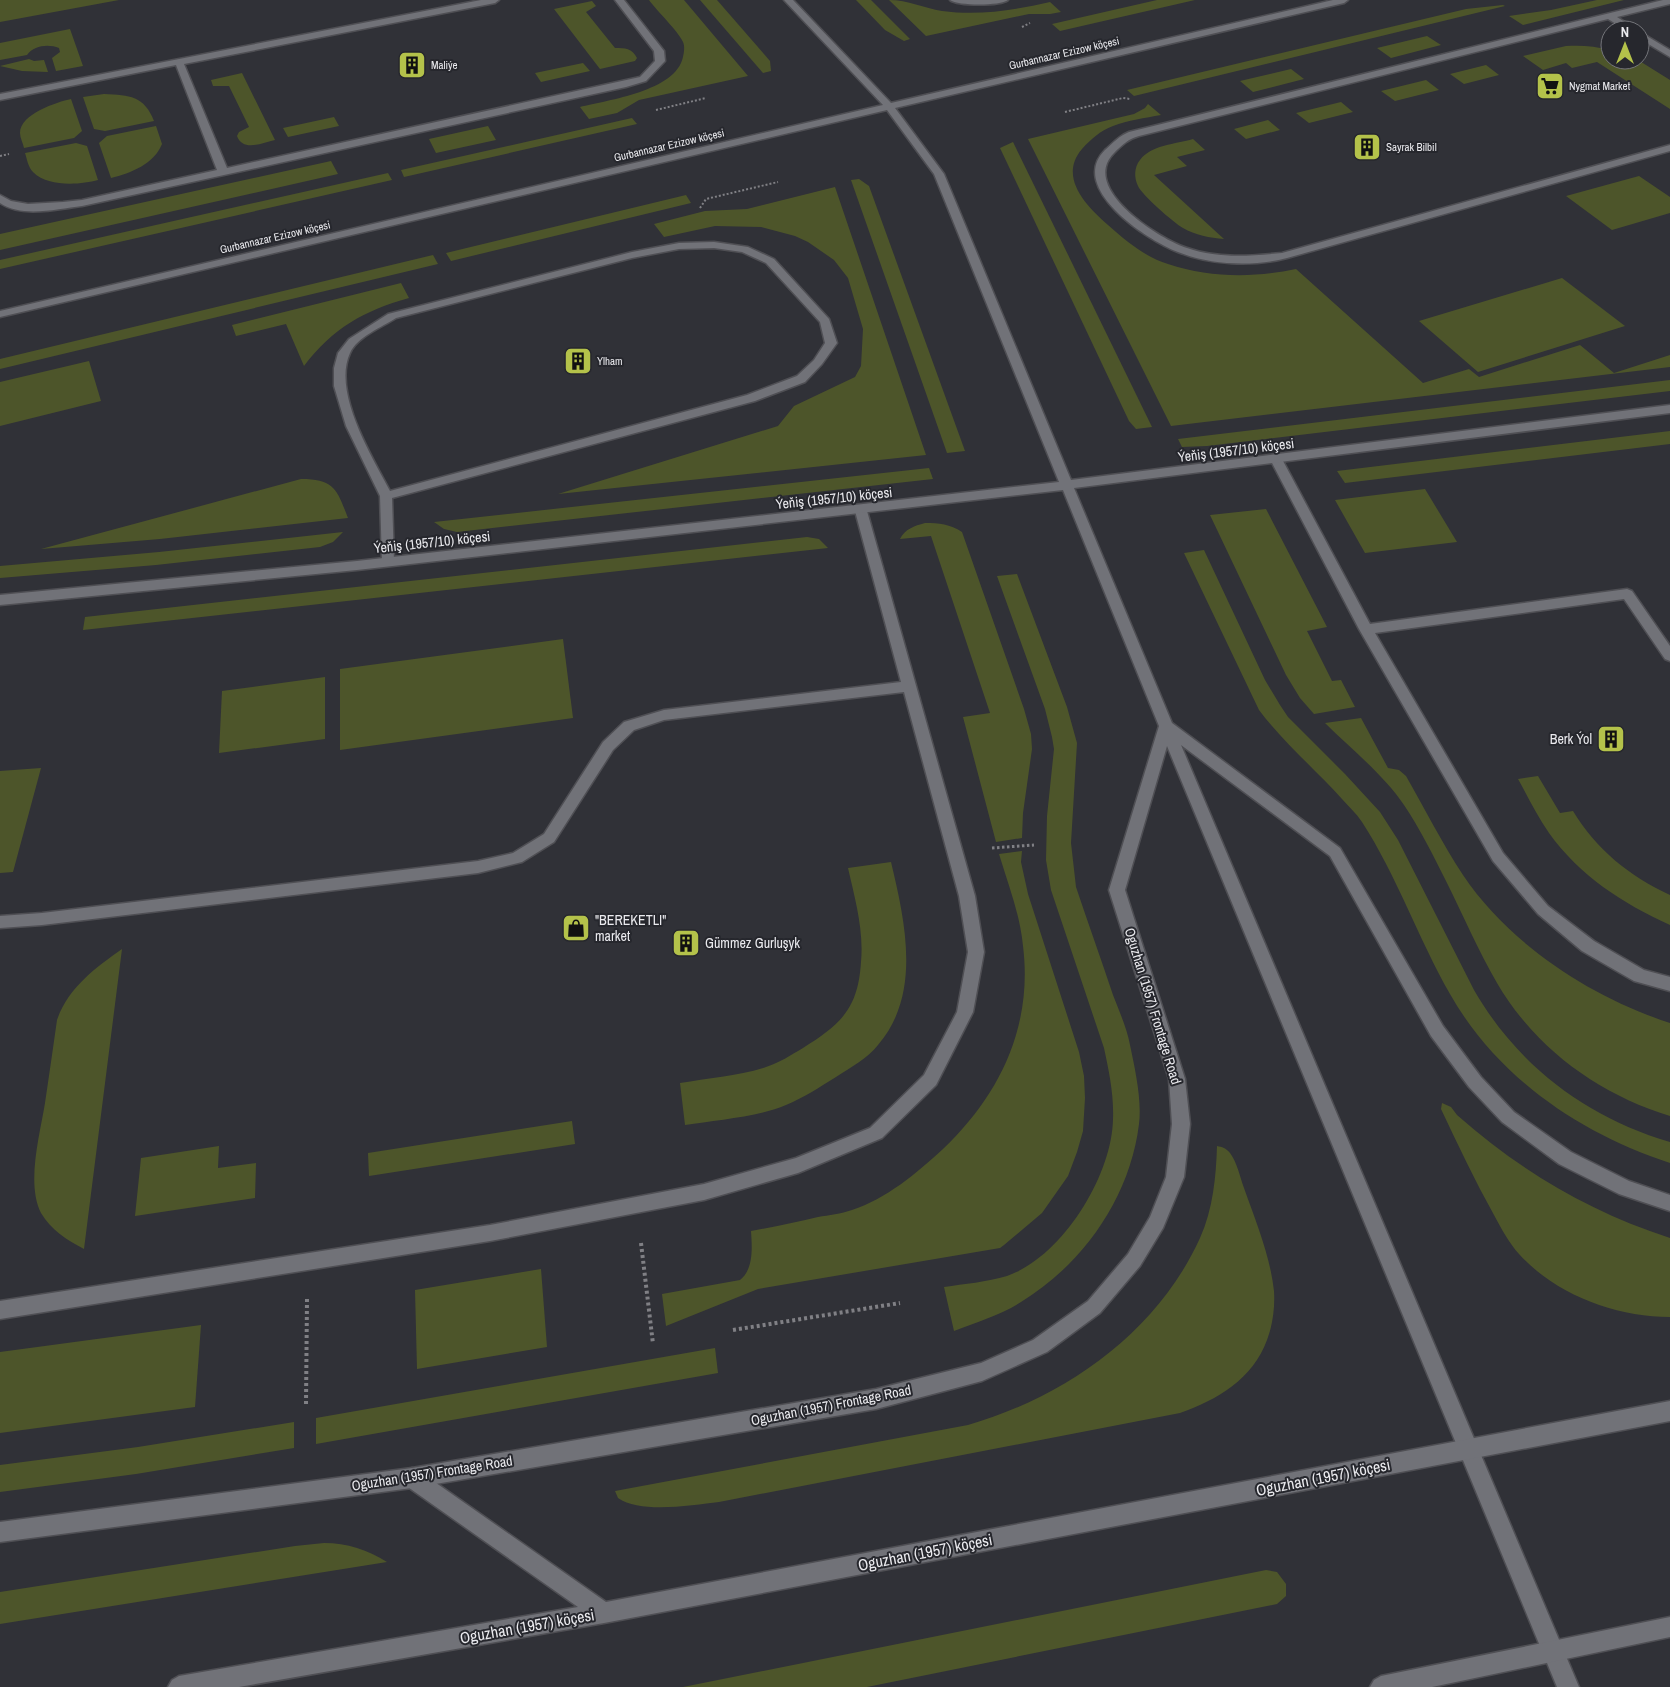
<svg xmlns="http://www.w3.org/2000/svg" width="1670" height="1687" font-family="'Archivo Narrow',sans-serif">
<rect width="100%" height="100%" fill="#303137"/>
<g fill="#4d552a">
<path d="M0,0H119L0,22Z"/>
<path d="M649,0H684L748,76L639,100L617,113L589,119L580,107C608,100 676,91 683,57C684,53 685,46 683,42C678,31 657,11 649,0Z"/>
<path d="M700,0H717L770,61L771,71L763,73Z"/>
<path d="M856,0H871L910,39L904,41L885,30Z"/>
<path d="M889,0C908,0 924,8 942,11C980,16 1014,10 1050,2L1061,12L1050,14H1029L926,36Z"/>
<path d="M1157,0H1195L1060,31L1052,24Z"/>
<path d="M1597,0H1624L1523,25L1509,16L1551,10Z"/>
<path d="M592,1L596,6L586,12L615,48C625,48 632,48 637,58L635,61L600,69L554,9Z"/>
<path d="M1503,5L1505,6L1134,96L1127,90L1466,9Z"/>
<path d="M70,29L83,66L56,71L52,58L60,52L59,48C49,44 34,45 27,55L0,60V43Z"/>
<path d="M1427,36L1441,45L1391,58L1377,48Z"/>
<path d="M1566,46C1581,45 1595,46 1610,50V60H1638L1670,80V109L1597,62L1572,68L1566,63L1543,70L1523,56Z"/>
<path d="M29,59L34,61L44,60L48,72L22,71L0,66Z"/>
<path d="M583,63L590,71L541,82L535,73Z"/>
<path d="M1486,65L1499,75L1464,84L1450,74Z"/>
<path d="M1291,69L1304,79L1253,92L1240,81Z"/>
<path d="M242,73L275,140C262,143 243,152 237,136L239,132L249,127L229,86H213L211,80Z"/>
<path d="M1426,80L1439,90L1395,101L1381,91Z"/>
<path d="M104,94C130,95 144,96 154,121L105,131L94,129L83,97Z"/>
<path d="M71,99L82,131L74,138L24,148C23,143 20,138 20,133C20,114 57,102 71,99Z"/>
<path d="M1341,102L1353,112L1309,123L1296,113Z"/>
<path d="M1148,104L1161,115C1145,118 1128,120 1113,126C1100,131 1091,139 1082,149C1058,177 1086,206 1108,225C1126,241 1145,257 1168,264C1210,278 1254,278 1296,269L1423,383L1469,369L1479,377L1580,345L1614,373L1670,355V367L1171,426L1028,139L1134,114L1145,108Z"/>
<path d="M334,117L339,126L288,137L283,128Z"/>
<path d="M632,118L637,124L404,177L401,170Z"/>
<path d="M1268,120L1280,130L1246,139L1234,129Z"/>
<path d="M156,126L162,144C154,164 131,173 111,178L99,143L107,136Z"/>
<path d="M488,126L496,140L436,153L429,139Z"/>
<path d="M1193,139L1205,150L1177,157L1187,166L1154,175L1224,239C1210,238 1195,235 1183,228C1174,223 1142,195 1138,186C1134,178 1134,167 1140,160C1151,145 1176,144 1193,139Z"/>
<path d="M1013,142L1152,427L1136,429L1129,421L1000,148Z"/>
<path d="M76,143L87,146L98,180C80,185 47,187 33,172C28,167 27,159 25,153Z"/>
<path d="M331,161L338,174L0,250V234Z"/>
<path d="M388,173L392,180L0,269V260Z"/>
<path d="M1639,176L1670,197V213L1612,230L1566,196Z"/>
<path d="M859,179L869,186L965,451L947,453L851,180Z"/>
<path d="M835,187L926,455L558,494L778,426L794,406L855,377L861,366L863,329L848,278L834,260L808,242L795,236L761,227L715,226L664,237L654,224L705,211L747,209Z"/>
<path d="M686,195L691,203L451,261L446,253Z"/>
<path d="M433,255L438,264L0,369V359Z"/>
<path d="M1562,278L1625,326L1478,372L1419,321Z"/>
<path d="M401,283L409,298C363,311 333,328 304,366L286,324L236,336L232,325Z"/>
<path d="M89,361L101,401L0,426V382Z"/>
<path d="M1670,380V391L1207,446L1182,447L1178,439Z"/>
<path d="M1670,431V444L1345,483L1337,471Z"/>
<path d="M929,468L933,479L457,532L444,529L434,522Z"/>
<path d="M301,479C335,479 337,490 348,518L160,539L41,549Z"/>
<path d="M1425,489L1457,542L1365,553L1335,500Z"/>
<path d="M1266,509L1327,627L1307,631L1332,681L1341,680L1355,707L1314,714L1300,698L1286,675L1210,515Z"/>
<path d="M925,523C939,523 950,524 962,532L1024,709L1031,734L1032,749L1023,813L1022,838L996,842L963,717L990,713L931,536L900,539C905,529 914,526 925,523Z"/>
<path d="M343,532L333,542L320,547L156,565L0,578V566L159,552Z"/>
<path d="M807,537L819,539L828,548L83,630L85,617Z"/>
<path d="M1204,550L1265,680L1280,705L1288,717L1345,774L1380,812L1398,840L1474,990C1518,1066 1586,1117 1670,1142V1163C1580,1134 1497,1077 1450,994C1418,938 1397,876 1362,822C1356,813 1348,806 1342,799C1315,769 1283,742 1259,710L1184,553Z"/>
<path d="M1017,574L1067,707L1077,743L1071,843L1076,887C1088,923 1101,959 1113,995C1119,1011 1127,1028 1130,1045C1135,1069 1142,1100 1139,1124C1130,1198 1083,1264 1021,1302C1001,1315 976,1322 954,1331L944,1287C964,1284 987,1282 1007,1276C1062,1257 1112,1176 1113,1119C1114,1095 1109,1071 1104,1048L1051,890L1046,860L1047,816L1054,749L1052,737L1045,709L997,576Z"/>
<path d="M563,639L573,718L340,750V669Z"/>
<path d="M325,677V739L219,753L222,691Z"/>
<path d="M1361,718L1388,768L1399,770L1406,776C1425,809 1442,843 1463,875C1510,945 1591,997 1670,1023V1116C1598,1094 1535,1048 1497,983C1478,950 1463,915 1446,881C1433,855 1420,829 1404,805C1383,774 1351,749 1325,723Z"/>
<path d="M41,768L13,872L0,873V771Z"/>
<path d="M1538,776L1560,813L1573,811C1596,849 1629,876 1670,895V925C1622,903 1580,876 1549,833C1537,816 1528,797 1518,779Z"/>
<path d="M1022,851L1021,862L1028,894L1079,1052L1084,1076L1085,1098L1083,1131L1077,1152L1068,1176L1042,1213L1004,1245L1000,1248L758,1289L666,1326L662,1294L740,1280C754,1269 752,1247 751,1231C774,1227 796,1222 818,1217C829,1215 841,1214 852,1210C886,1199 917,1173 943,1149C1000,1095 1033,1026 1023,946C1020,914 1008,884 999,854Z"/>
<path d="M891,862C905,921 922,994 878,1045C868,1058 850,1068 836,1077C820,1087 803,1098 786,1105C758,1117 715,1120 685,1125L680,1083C708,1078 738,1076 766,1067C779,1063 791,1055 803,1048C841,1024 858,1009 861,962C864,930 855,899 848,868Z"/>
<path d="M122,949L84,1249C67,1240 51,1230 41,1213C26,1184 40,1134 45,1103C49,1076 53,1048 57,1020C68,988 95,968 122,949Z"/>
<path d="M1442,1103L1451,1107L1457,1115C1522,1172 1588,1211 1670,1238V1317C1616,1317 1556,1295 1519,1254C1509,1243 1501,1228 1494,1215C1475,1181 1458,1145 1441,1109Z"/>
<path d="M572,1121L575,1144L369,1176L368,1153Z"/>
<path d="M219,1146L218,1168L256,1163L255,1198L135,1216L141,1158Z"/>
<path d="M1217,1146C1222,1147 1226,1148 1230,1153C1237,1162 1240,1177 1244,1188C1256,1222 1270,1255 1274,1291C1275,1307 1273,1324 1267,1340C1253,1379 1217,1400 1180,1413L719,1502C692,1505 641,1514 618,1498L615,1491L968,1425C1065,1397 1157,1333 1200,1238C1213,1209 1216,1177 1217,1146Z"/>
<path d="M541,1269L547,1347L417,1369L415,1290Z"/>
<path d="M201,1325L195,1407L0,1433V1352Z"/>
<path d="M715,1348L718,1373L316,1444V1418Z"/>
<path d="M294,1422V1448L136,1474L0,1492V1465L138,1447Z"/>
<path d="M324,1543C347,1543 368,1550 387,1562L0,1624V1592L295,1546Z"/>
<path d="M1266,1570L1277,1572L1286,1584V1596L1277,1604L867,1687H683Z"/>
</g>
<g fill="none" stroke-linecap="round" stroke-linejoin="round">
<g stroke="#4f4f54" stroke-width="3">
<g id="lane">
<path d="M481,0H499L495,3L184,64L227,168L640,77L655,61L654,51L615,0H624L664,51L665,61L646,81L626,87L82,206C57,209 22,218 0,203V195L11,201L28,204L63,202L82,200L217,170L176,65L0,100V94Z"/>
<path d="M950,0H1008C1000,6 958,6 950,0Z"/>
<path d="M1663,0H1670V4L1617,17L1637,30H1626L1608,19L1139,136C1128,139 1122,145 1114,153C1079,188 1159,239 1187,248C1218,259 1251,256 1282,253L1670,145V151L1287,258C1253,267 1210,265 1178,252C1148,241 1067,188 1105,150C1113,143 1119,136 1129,132Z"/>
<path d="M1640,32L1670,50V57L1640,39Z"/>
<path d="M714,242L748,247L774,259L829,319L837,343L822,364L805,382L755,401L392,498L394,562L393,565H383L382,562L380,496L346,426L334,386V368L338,353L349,339L388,314L632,252L679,243ZM714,248L742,252L766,263L820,322L825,343L814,360L797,376L747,395L390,491C372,457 332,392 350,353C357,337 382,327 396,318L632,258L679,249Z"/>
<path d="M1277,457L1283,461L1370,624L1627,589L1632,591L1670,646V661L1665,659L1624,599L1375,633L1503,853L1548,906L1594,941L1644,970L1670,977V991L1634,981L1582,951L1538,914L1493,861L1359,629L1271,461Z"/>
<path d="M861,507L867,511L975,896L984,952L973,1012L936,1085L882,1138L798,1173L704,1200L490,1241L0,1319V1301L490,1225L704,1184L796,1158L870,1128L924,1075L957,1012L968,952L959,896L904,692L664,720L634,730L613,750L554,842L522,862L478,873L42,925L0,928V916L42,913L478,861L513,853L544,834L603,742L624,722L664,710L901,682L855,511Z"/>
</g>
</g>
<g stroke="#4f4f54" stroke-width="3">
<path id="street" d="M784,0H793L891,103L1333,0H1348L1344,3L895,108L944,174L1071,480L1670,405V413L1074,488L1172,723L1340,848L1443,1026L1481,1077L1514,1112L1571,1152L1629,1181L1670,1195V1211L1619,1194L1559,1164L1502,1122L1469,1087L1431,1036L1330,856L1181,745L1579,1687H1557L1167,746L1125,890L1185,1079L1190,1124L1184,1177L1163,1228L1140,1266L1100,1313L1047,1352L982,1381L876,1409L412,1488L0,1542V1522L412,1468L876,1389L981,1363L1033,1340L1088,1301L1128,1254L1150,1217L1166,1177L1172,1124L1169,1079L1109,890L1159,726L1063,490L357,570L0,605V595L357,561L1059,482L934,174L887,110L0,317V311L883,105Z"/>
</g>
<g stroke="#4f4f54" stroke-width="3">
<g id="secondary">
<path d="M1670,1401V1421L604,1623L239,1687H168L172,1680L179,1676L578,1607L405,1485L402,1478L405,1471L412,1468L419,1471L606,1602Z"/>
<path d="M1670,1617V1637L1432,1687H1370L1374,1680L1381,1676Z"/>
</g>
</g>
<g stroke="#808085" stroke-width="2" stroke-dasharray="2 2" stroke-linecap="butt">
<path d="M1022,27L1030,23"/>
<path d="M656,110L706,98"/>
<path d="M1065,112L1123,98L1130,99"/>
<path d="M0,156L9,154"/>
<path d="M700,208L706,199L778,182"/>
</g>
<path stroke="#808085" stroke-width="3" stroke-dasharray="2.5 2.5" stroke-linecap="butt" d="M992,848L1034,845"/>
<g stroke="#808085" stroke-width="4" stroke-dasharray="3 3" stroke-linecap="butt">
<path d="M641,1243L653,1344"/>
<path d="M733,1330L900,1303"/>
<path d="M306,1404L307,1299"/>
</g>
<use href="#lane" fill="#717278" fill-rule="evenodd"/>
<use href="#street" fill="#717278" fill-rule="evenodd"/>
<use href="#secondary" fill="#717278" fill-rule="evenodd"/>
</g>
<defs>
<g id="building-square" transform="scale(1.4375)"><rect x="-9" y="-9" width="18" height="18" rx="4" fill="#b4c24a" stroke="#26272d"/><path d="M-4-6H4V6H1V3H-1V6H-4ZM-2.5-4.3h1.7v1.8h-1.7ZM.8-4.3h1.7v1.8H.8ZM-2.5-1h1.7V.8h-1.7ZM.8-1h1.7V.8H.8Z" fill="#111"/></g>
<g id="supermarket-square" transform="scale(1.4375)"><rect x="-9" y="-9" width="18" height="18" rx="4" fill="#b4c24a" stroke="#26272d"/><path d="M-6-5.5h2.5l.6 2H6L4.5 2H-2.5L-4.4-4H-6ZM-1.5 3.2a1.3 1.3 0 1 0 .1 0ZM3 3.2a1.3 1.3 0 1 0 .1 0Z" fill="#111"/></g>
<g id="shop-square" transform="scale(1.4375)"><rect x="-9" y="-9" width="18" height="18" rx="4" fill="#b4c24a" stroke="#26272d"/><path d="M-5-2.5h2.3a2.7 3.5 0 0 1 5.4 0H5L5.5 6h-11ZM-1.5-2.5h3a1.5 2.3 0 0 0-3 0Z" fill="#111"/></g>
</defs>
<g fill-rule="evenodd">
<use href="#building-square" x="412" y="65"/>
<use href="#supermarket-square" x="1550" y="86"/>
<use href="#building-square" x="1367" y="147"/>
<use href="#building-square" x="578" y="361"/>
<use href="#building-square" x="1611" y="739"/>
<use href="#shop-square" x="576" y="928"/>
<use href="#building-square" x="686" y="943"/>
</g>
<g text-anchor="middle" stroke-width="4" stroke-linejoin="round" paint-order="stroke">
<g font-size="11" fill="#eaeaee" stroke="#26272d">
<text transform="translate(1064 53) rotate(-13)" y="4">Gurbannazar Ezizow köçesi</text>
<text transform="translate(669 145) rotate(-13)" y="4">Gurbannazar Ezizow köçesi</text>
<text transform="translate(275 237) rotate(-13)" y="4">Gurbannazar Ezizow köçesi</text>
</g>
<g font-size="11" fill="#eaeaee" stroke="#26272d" text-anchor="start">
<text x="431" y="69">Maliýe</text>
<text x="1569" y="90">Nygmat Market</text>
<text x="1386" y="151">Sayrak Bilbil</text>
<text x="597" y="365">Ylham</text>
</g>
<g font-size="14" fill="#eaeaee" stroke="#26272d">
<text transform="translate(1236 450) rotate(-7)" y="5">Ýeňiş (1957/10) köçesi</text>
<text transform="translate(834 498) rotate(-6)" y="5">Ýeňiş (1957/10) köçesi</text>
<text transform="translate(432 542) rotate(-6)" y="5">Ýeňiş (1957/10) köçesi</text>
<text transform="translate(1153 1006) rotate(73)" y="5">Oguzhan (1957) Frontage Road</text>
<text transform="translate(831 1405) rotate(-11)" y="5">Oguzhan (1957) Frontage Road</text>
<text transform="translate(432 1473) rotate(-9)" y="5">Oguzhan (1957) Frontage Road</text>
</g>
<g font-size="14" fill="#eaeaee" stroke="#26272d" text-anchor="start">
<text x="1592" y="744" text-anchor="end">Berk Ýol</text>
<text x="595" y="925">"BEREKETLI"<tspan x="595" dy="16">market</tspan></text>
<text x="705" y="948">Gümmez Gurluşyk</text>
</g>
<g font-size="16" fill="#eaeaee" stroke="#26272d">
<text transform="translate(1323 1477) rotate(-11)" y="6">Oguzhan (1957) köçesi</text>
<text transform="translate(925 1552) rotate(-11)" y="6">Oguzhan (1957) köçesi</text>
<text transform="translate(527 1626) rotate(-10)" y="6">Oguzhan (1957) köçesi</text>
</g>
</g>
<g transform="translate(1625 45)"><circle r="24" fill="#26272d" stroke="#74757a"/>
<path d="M0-4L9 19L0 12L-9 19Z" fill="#b4c24a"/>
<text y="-8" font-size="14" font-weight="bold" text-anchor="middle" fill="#eaeaee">N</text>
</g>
</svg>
